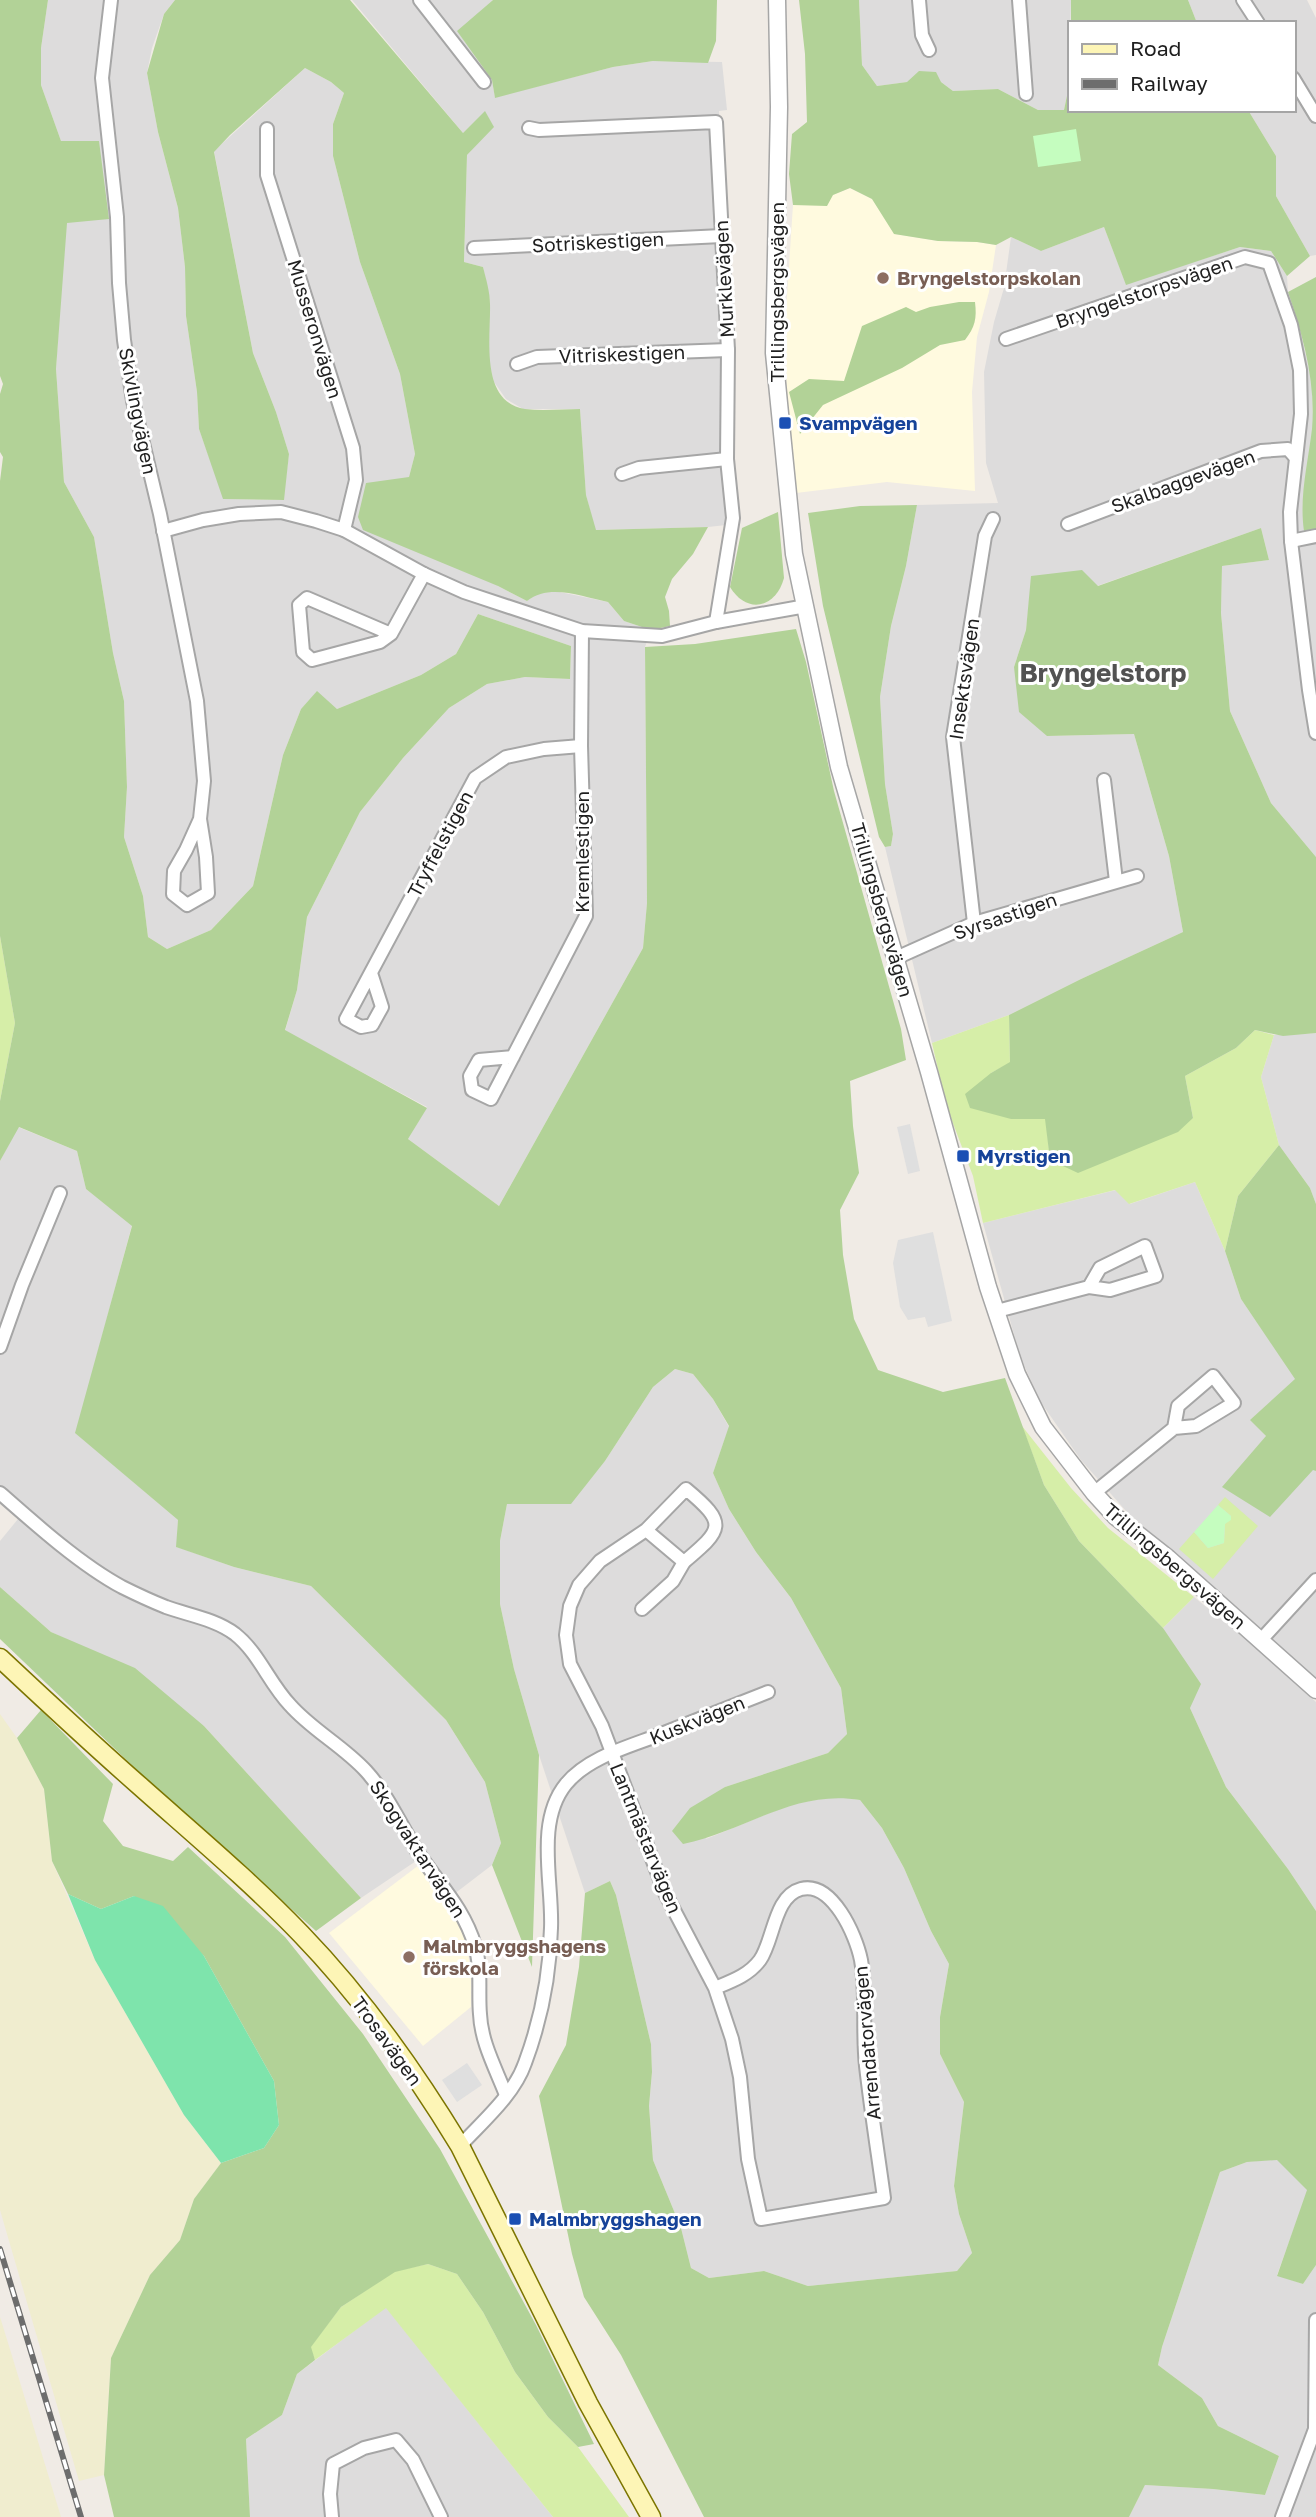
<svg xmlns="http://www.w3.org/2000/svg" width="1316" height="2517" font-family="'Golos Text',sans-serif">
<rect width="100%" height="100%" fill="#f0ebe5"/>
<g fill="#dddcdc">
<path d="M48,0H175L164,14L152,48L147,73L158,132L178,208L185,267L186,316L197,392L199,429L224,499L283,500L289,454L276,412L253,353L214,151L305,68L331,82L344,93L333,124V156L360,262L400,374L415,454L409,477L498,586L527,601L536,594L555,591L608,602L624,621L651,630L645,647L647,903L643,948L499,1206L408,1139L427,1107L285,1031L297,990L307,917L360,812L403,758L449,708L487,684L525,677L570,679L571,646L478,614L456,654L421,675L337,709L317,692L301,709L283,755L253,886L211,930L167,949L148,937L143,896L124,837L127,787L124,701L113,653L94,537L64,482L56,369L60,304L61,141L41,85V48Z"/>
<path d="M352,0H493L458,32L492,80L495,97L613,67L653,61L722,62L727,110L719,111L732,353L735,524L708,527L595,530L586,495L580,409H523L506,399L494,382L488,358L490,301L483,267L464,262L467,155L493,126L485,112L463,133Z"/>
<path d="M859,0H1071L1069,86L1064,110H1038L998,89L953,91L941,82H907L877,86L862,65Z"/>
<path d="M1188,0H1307L1316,18V255L1310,256L1276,196V156L1248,110H1293V23H1197Z"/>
<path d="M1104,227L1126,284L1240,247L1271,251L1287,276L1288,292L1299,324L1312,381L1316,531V857L1271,803L1230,711L1221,613L1222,566L1269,560L1261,528L1097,586L1032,576L1026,630L1014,667L1047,736L1134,734L1169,856L1183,932L1081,979L1009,1015L932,1043L885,847L891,846L893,834L885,784L880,697L891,626L906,566L917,505L998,503L986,463L984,372L994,322L1004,288L1011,237L1041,251Z"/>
<path d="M1316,1033V1204L1310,1188L1279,1145L1261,1077L1274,1035Z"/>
<path d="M18,1127L77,1151L86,1189L132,1225L76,1433L178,1520L177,1547L234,1567L311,1586L446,1720L485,1782L501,1843L492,1865L449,1898L419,1859L361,1898L204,1726L90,1650L51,1632L0,1587V1541L18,1519L0,1504V1161Z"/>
<path d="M1195,1182L1225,1251L1241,1299L1296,1379L1251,1420L1266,1436L1316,1471V1680L1126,1511L1081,1460L1040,1401L1020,1356L983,1223L1116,1190L1130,1204Z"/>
<path d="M675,1369L693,1374L713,1399L729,1427L713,1473L729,1509L756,1552L791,1598L841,1688L847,1734L828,1753L725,1787L706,1839L789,1805L835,1796L860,1800L882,1828L904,1868L931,1931L949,1964L940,2017V2054L964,2102L954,2186L959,2214L972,2253L957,2271L808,2286L764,2271L709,2278L691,2268L681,2228L653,2160L649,2106L652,2072L651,2044L616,1895L610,1881L585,1893L539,1755L514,1669L500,1604V1541L507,1504L571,1503L605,1461L653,1387Z"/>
<path d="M1194,1597L1254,1646L1316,1702V1911L1288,1869L1226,1787L1190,1708L1163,1628Z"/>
<path d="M1277,2159L1308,2190L1277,2275L1303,2284L1316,2265V2517H1129L1145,2485L1213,2489L1265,2495L1279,2456L1218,2426L1202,2398L1158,2365L1162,2347L1220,2172L1247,2162Z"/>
<path d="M386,2307L553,2517H250L246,2439L282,2415L297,2374Z"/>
</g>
<g fill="#fffadf">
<path d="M850,188L872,199L895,234L938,241L977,242L996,245L989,292L977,337L972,392L975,491L887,482L796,493L787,405L785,327L793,205H808Z"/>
<path d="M419,1865L450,1906L466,1941L471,1973V2007L423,2046L329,1933Z"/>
</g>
<g fill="#f0edcf">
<path d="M0,1714L17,1738L44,1789L52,1861L95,1960L184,2115L221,2163L194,2199L180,2240L150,2275L111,2358L104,2475L79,2481L0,2210Z"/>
<path d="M0,2317L9,2346L61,2517H0Z"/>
</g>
<g fill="#d6eea8">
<path d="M0,936L15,1023L0,1101Z"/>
<path d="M1009,1015L1010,1063L991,1073L1011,1119H1046L1050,1160L1193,1118L1185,1076L1236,1048L1255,1030L1274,1035L1261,1077L1279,1145L1238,1196L1225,1251L1195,1182L1129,1204L1115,1190L983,1223L973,1176L946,1105L932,1043Z"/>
<path d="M1022,1426L1071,1488L1108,1528L1194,1597L1163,1628L1079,1541L1044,1485Z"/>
<path d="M1225,1497L1258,1526L1213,1579L1179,1549L1194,1532L1208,1548L1224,1543L1225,1524L1231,1516L1218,1505Z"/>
<path d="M428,2264L457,2274L483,2312L515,2372L548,2417L578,2447L629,2517H553L386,2308L315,2360L310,2347L341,2307L395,2271Z"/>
</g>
<g fill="#b2d297">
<path d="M0,0H48L41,48V85L61,141H99L109,219L67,223L56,369L64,482L94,537L113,653L124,701L127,787L124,837L143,896L148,937L167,949L211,930L253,886L283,755L301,709L317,691L337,709L421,675L456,654L478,614L571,646L570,679L525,677L487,684L449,708L403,758L360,812L307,917L297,990L285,1030L427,1108L408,1139L499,1206L643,948L647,903L645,647L695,644L796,629L806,662L834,791L901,1029L906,1060L850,1081L853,1126L859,1173L840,1210L843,1255L854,1319L878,1370L943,1392L1005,1378L1044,1485L1079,1541L1163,1628L1201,1684L1190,1708L1226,1787L1288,1869L1316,1911V2265L1303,2284L1277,2276L1307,2190L1277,2160L1247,2162L1220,2172L1162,2347L1158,2365L1202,2398L1218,2426L1279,2456L1265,2495L1213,2489L1145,2485L1129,2517H704L621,2355L584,2297L572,2254L539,2096L566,2045L579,1967L585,1893L610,1881L616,1895L651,2044L652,2072L649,2106L653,2160L681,2228L691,2268L709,2278L764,2271L808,2286L957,2271L972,2253L959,2214L954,2186L964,2102L940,2054V2017L949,1964L931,1931L904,1868L882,1828L860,1800C794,1789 746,1831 683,1844L672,1831L690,1808L725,1787L828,1753L847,1734L841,1688L791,1598L756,1552L729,1509L713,1473L729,1426L713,1399L693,1374L675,1369L653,1387L605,1461L571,1504H507L500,1541V1604L514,1669L539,1755L532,1967L492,1865L501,1843L485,1782L446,1720L311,1586L234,1567L176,1547L178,1520L75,1433L132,1226L86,1189L77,1151L19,1127L0,1161V1101L15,1023L0,936V481L3,457L0,452V394L3,384L0,376Z"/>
<path d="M175,0H350L463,133L485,111L494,127L467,155L464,262L483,267C486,279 490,292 490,304C491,336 479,402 525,409C543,411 563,409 580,409L586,495L596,530L708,527L693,554L672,579L665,597L669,611L670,626L651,630L624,621L608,602C582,597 550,583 527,601L498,586L363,530L358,517L366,483L409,477L415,454L400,374L360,262L333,156V124L344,93L331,82L305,68L230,135L214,152L253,353L276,412L289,454L284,500L223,499L199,429L197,392L186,316L185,267L178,208L158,132L147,73L164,14Z"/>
<path d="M493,0H717L716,41L708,63L653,61L613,67L495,98L492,80L457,31Z"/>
<path d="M799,0H859L862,65L877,86L907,82L919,71L936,72L941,82L953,91L998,89L1038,110H1064L1069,86V67V110H1248L1276,156V196L1310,256L1287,276L1271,251L1240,247L1126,285L1104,227L1041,251L1011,237L996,245L977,242L938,241L894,234L872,199L850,188L833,195L827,206L793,205L789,174L792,134L807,122L805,54Z"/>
<path d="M1071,0H1188L1197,23H1071Z"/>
<path d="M1316,277V531H1304C1299,497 1308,463 1312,429C1316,382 1303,336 1288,292Z"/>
<path d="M959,302H975C977,319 975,327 965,340L940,345L902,368L823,405L800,434L789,392L809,379L844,381L862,326L906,307L916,312L930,307Z"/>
<path d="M917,505L906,566L891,626L880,697L885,784L893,834L891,846L885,847L879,837L823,606L808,513L860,506Z"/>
<path d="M778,512L784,578C776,608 747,615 730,587L742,528Z"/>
<path d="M1261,528L1269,560L1222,566L1221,613L1230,711L1271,803L1316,857V1033L1283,1036L1255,1030L1236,1048L1185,1076L1193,1118L1178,1132L1078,1173L1050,1160L1045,1119H1011L970,1108L965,1094L991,1073L1010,1062L1009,1015L1081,979L1183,932L1169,856L1134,734L1047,736L1019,712L1014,667L1026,630L1031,576L1082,570L1098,586Z"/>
<path d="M1279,1145L1310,1188L1316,1204V1471L1313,1470L1270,1517L1222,1487L1266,1436L1250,1420L1295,1379L1241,1299L1225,1251L1238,1196Z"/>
<path d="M0,1587L51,1632L135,1668L204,1726L361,1898L316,1931L161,1793L0,1639Z"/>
<path d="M41,1710L113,1784L103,1821L123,1846L173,1861L188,1847L285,1937L363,2034L440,2149L536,2325L594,2444L578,2447L548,2417L515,2372L483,2312L457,2274L428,2264L395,2272L341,2307L311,2347L315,2360L297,2374L282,2415L246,2439L250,2517H114L104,2475L111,2358L150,2275L180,2240L194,2199L221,2163L264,2148L279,2125L274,2081L204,1956L134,1896L101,1909L68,1894L52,1861L44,1789L17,1738Z"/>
</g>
<g fill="#c5fdbf">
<path d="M1076,129L1081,161L1038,167L1033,136Z"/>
<path d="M1218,1505L1231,1516V1520L1225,1524L1224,1543L1208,1548L1194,1532Z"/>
</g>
<path fill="#7ee4ac" d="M68,1894L101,1909L134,1896L163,1906L204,1956L274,2081L279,2125L264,2148L221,2163L184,2115L95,1960Z"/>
<g fill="#dfdfdf">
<path d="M910,1124L920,1171L908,1174L897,1127Z"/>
<path d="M933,1232L952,1321L928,1327L925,1317L908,1320L900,1307L893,1263L898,1240Z"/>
<path d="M467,2063L482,2085L457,2102L442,2080Z"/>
</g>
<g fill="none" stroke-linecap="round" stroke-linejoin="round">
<g stroke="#a6a6a6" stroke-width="16">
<g id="minor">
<path d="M111,0L102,78L117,217L119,283L124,340L133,401L160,514L197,701L204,781L200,819L206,857L208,893L187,905L173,894L174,871L186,850L200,819"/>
<path d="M420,0L484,82"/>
<path d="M919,0L922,35L929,50"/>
<path d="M1019,0L1026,94"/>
<path d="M1243,0L1258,23"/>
<path d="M1293,78L1316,116"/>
<path d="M529,128L539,130L716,122L728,350L727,459L733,518L716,622"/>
<path d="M267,129V175L353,448L356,480L344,530"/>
<path d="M474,248L722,236"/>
<path d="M1006,339L1245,257L1269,263L1291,325L1300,370L1301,414L1290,512L1291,541L1309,690L1316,733"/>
<path d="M517,364L537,357L728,350"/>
<path d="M622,474L639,468L727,459"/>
<path d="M1068,524L1261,451L1288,449L1296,458"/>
<path d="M163,531L203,520L239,514L281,512L316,521L344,530L424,574L464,592L582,631L662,636L716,622L806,606"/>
<path d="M1291,541L1316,536"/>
<path d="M391,634L307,598L299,605L303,652L312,660L380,642L391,634L424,574"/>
<path d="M1104,780L1116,881"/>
<path d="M974,923L953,737L985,536L993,519"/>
<path d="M896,958L974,923L1137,876"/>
<path d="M371,973L382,1007L372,1025L361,1027L346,1019L475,778L506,757L544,749L581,746"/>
<path d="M513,1057L479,1060L470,1076L472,1090L491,1099L586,916L581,746L582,631"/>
<path d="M997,1311L1089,1287L1100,1268L1145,1246L1156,1276L1110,1290L1089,1287"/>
<path d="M0,1347L22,1285L60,1193"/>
<path d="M0,1493C35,1524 81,1565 122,1587C136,1594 151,1601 166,1607C188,1615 215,1619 235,1634C259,1653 269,1683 290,1705C312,1730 343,1746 366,1771C388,1795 400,1824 417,1851C438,1883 464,1908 475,1946C482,1968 478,1992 480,2014C481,2042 496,2069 506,2095"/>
<path d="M1094,1493L1174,1428L1178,1406L1213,1376L1234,1403L1196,1426L1174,1428"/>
<path d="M646,1530L684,1562C723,1529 728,1524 686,1489L646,1530L600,1561L579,1585L570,1606L566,1635L570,1664L602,1726L665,1893L715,1988L732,2039L740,2077L748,2159L761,2219L884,2198C878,2154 871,2110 866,2066C862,2031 867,1994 861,1960C856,1935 832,1881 801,1889C774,1896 774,1940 760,1960C749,1975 732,1981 715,1988"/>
<path d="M642,1609L673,1581L684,1562"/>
<path d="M1260,1641L1316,1580"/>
<path d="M460,2146C482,2122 514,2095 525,2063C541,2020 550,1974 551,1928C553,1883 535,1822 566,1784C589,1756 632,1746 664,1733C699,1719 733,1706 768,1692"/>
<path d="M332,2517L330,2494L333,2464L364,2448L396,2440L413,2460L441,2517"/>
<path d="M1282,2517L1315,2429L1316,2320"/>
</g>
</g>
<g stroke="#a6a6a6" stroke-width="19">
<path id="tertiary" d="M777,0L779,107L774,353L794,554L839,767L929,1072L988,1287L1017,1374L1043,1427L1094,1493L1116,1517L1168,1558L1316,1690"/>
</g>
<g stroke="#7c7500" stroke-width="21">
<path id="secondary" d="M0,1658C47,1702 93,1745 141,1787C195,1835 251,1882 301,1934C362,1997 415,2072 460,2146L588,2403L651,2517"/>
</g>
<use href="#minor" stroke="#fff" stroke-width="12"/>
<use href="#tertiary" stroke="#fff" stroke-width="16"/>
<use href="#secondary" stroke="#fdf5b6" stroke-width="18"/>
<g stroke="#6d6d6d" stroke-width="6">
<path id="rail" d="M0,2249L81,2517"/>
</g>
<use href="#rail" stroke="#fff" stroke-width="3.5" stroke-dasharray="10" stroke-linecap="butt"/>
</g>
<g fill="#8d6e63" stroke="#fff" stroke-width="2.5">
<circle cx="883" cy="278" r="7"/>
<circle cx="409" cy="1957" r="7"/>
</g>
<g fill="#1a4fb4" stroke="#fff" stroke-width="2.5">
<rect x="778" y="416" width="14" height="14" rx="3.5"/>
<rect x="956" y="1149" width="14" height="14" rx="3.5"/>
<rect x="508" y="2212" width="14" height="14" rx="3.5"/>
</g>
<g text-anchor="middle" stroke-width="6" stroke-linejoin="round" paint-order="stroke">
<g font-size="19" fill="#1f1f1f" stroke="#fff">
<text transform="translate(598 242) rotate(-3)" y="7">Sotriskestigen</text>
<text transform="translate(724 279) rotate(-93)" y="7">Murklevägen</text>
<text transform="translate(777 292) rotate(-90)" y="7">Trillingsbergsvägen</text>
<text transform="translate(1144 292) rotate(-19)" y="7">Bryngelstorpsvägen</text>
<text transform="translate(315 329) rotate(73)" y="7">Musseronvägen</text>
<text transform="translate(622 354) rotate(-2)" y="7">Vitriskestigen</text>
<text transform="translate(138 411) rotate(79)" y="7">Skivlingvägen</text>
<text transform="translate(1183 481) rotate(-20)" y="7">Skalbaggevägen</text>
<text transform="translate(964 679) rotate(-82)" y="7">Insektsvägen</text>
<text transform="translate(440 844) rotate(-62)" y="7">Tryffelstigen</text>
<text transform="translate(582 852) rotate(-90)" y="7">Kremlestigen</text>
<text transform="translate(882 910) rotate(74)" y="7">Trillingsbergsvägen</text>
<text transform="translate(1005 916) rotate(-19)" y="7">Syrsastigen</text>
<text transform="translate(1175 1566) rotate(41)" y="7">Trillingsbergsvägen</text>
<text transform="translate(697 1720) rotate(-22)" y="7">Kuskvägen</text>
<text transform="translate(646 1838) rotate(68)" y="7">Lantmästarvägen</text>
<text transform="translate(418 1849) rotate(57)" y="7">Skogvaktarvägen</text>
<text transform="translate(387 2041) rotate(54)" y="7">Trosavägen</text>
<text transform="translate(867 2043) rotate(-95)" y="7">Arrendatorvägen</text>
</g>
<g font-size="19" font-weight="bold" fill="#785e54" stroke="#fff" text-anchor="start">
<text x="897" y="285">Bryngelstorpskolan</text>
<text x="423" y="1953">Malmbryggshagens<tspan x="423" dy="22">förskola</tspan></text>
</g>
<g font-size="19" font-weight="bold" fill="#164399" stroke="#fff" text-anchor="start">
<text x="799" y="430">Svampvägen</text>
<text x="977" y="1163">Myrstigen</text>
<text x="529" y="2226">Malmbryggshagen</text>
</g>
<g font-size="26" font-weight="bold" fill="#525252" stroke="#fff">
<text x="1103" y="682">Bryngelstorp</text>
</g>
</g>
<rect x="1068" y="21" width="228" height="91" fill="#ffffff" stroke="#a5a5a5" stroke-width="2"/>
<rect x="1082" y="44" width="35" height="10" fill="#fdf5b6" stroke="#a5a5a5" stroke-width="2"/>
<text x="1130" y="56" font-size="21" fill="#1f1f1f">Road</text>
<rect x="1082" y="79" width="35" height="10" fill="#6d6d6d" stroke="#a5a5a5" stroke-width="2"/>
<text x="1130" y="91" font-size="21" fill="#1f1f1f">Railway</text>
</svg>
